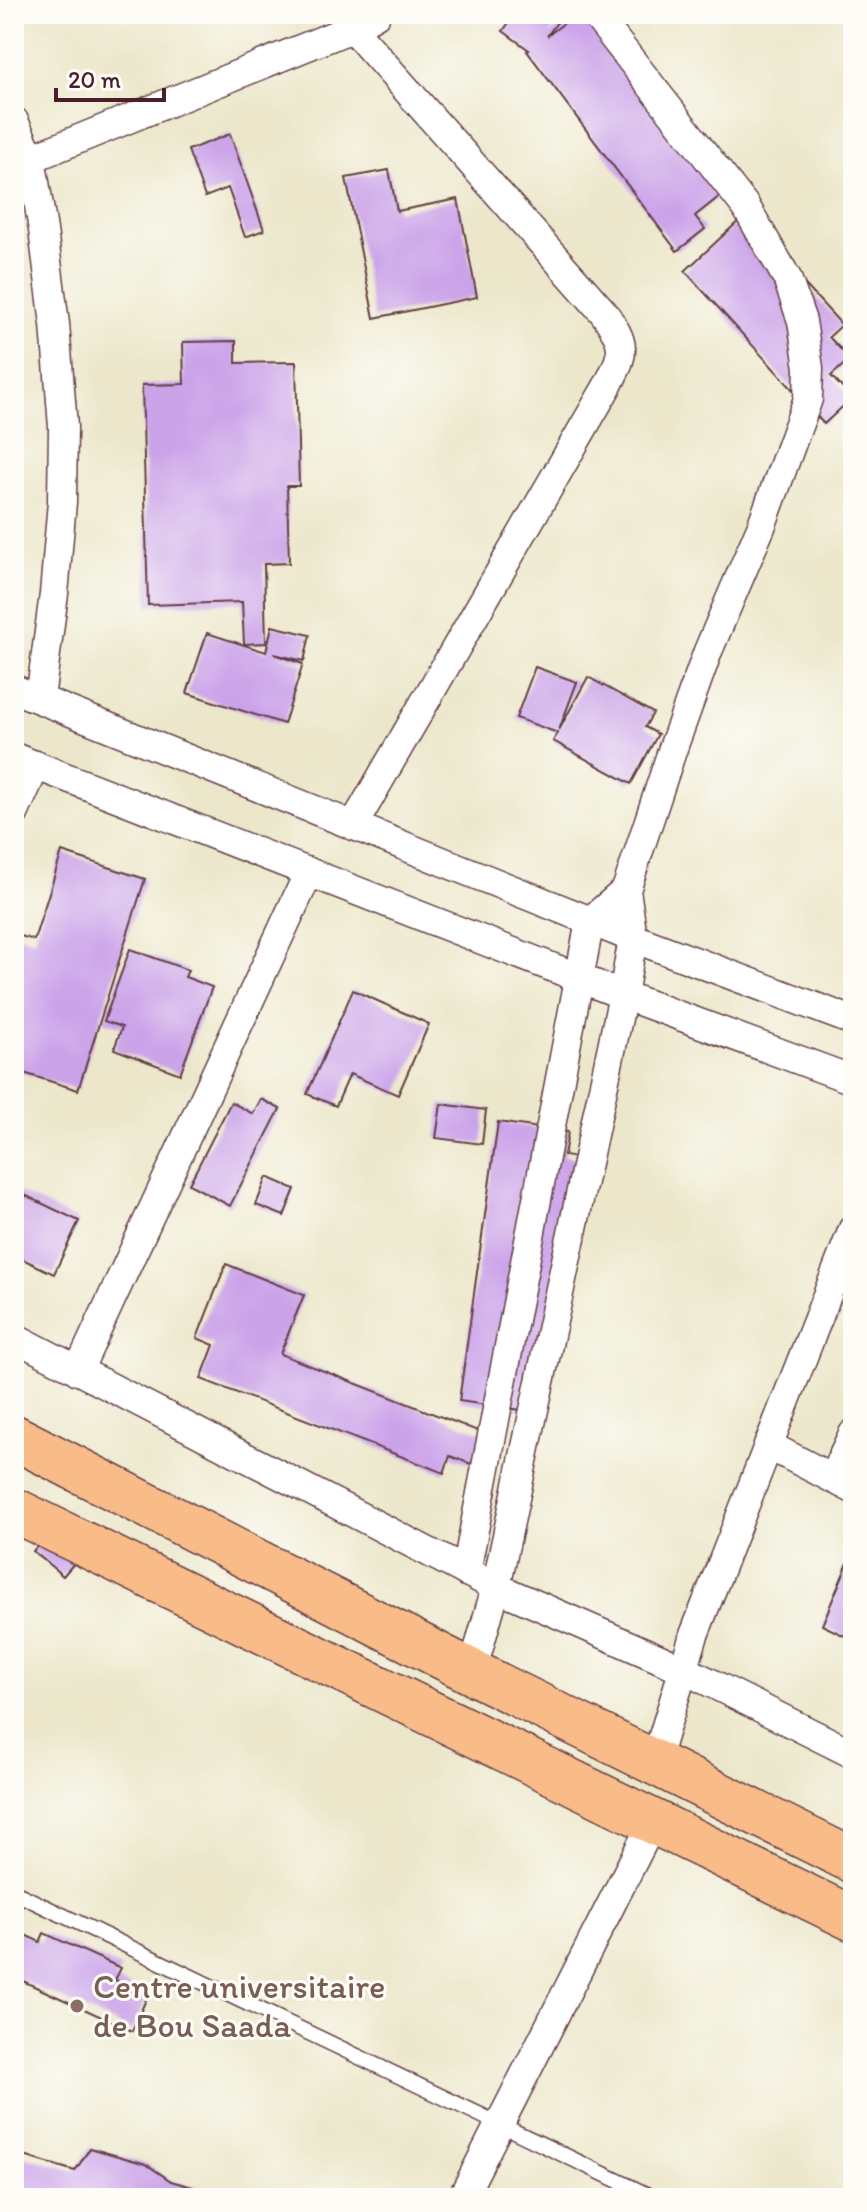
<svg xmlns="http://www.w3.org/2000/svg" width="867" height="2212" font-family="Itim,sans-serif">
<rect width="100%" height="100%" fill="#fdfcf7"/>
<filter id="ink" filterUnits="userSpaceOnUse"><feTurbulence type="fractalNoise" baseFrequency=".0125" numOctaves="2"/><feDisplacementMap in="SourceGraphic" scale="16" xChannelSelector="R" yChannelSelector="G"/><feConvolveMatrix kernelMatrix="1 2 1 2 8 2 1 2 1" color-interpolation-filters="sRGB"/></filter>
<filter id="wash" filterUnits="userSpaceOnUse"><feTurbulence type="fractalNoise" baseFrequency=".006" numOctaves="4" result="noise"/><feDisplacementMap in="SourceGraphic" scale="32" xChannelSelector="R" yChannelSelector="G"/><feGaussianBlur stdDeviation="1.8" result="paint"/><feColorMatrix in="noise" values="0 0 0 0 0 0 0 0 0 0 0 0 0 0 0 0 0 1.4 0 .05"/><feComposite in="paint" operator="in"/></filter>
<g filter="url(#wash)">
<rect width="100%" height="100%" fill="#ece7cb"/>
<g id="blocks">
<g fill="#cba3e9">
<path d="M515,14H563L547,36L576,14H601L725,192L695,216L705,229L677,251L527,51L529,50L503,31Z"/>
<path d="M230,134L264,230L245,237L228,188L205,197L188,150Z"/>
<path d="M389,170L397,211L458,199L477,297L374,318L346,178Z"/>
<path d="M743,217L842,325L829,337L850,359L831,376L852,398L824,424L685,271Z"/>
<path d="M236,341V363L296,362L299,486H287L289,563L264,564L266,643L244,644L242,602L148,605L142,385L184,384L183,342Z"/>
<path d="M272,626L310,635L304,661L274,654L303,664L284,724L187,693L207,633L266,652Z"/>
<path d="M535,667L577,682L559,730L588,677L653,713L645,727L658,734L631,784L553,741L558,733L516,718Z"/>
<path d="M62,852L145,879L78,1090L14,1070V934L34,940Z"/>
<path d="M130,949L188,970L185,977L212,987L180,1074L114,1049L122,1027L104,1021Z"/>
<path d="M353,990L429,1024L398,1095L350,1074L336,1106L307,1094Z"/>
<path d="M261,1099L280,1109L230,1206L189,1184L231,1102L253,1114Z"/>
<path d="M441,1104L486,1110L482,1144L436,1138Z"/>
<path d="M498,1122L568,1132L564,1156L585,1159L552,1391L524,1387L521,1410L459,1401Z"/>
<path d="M267,1177L295,1189L284,1216L256,1205Z"/>
<path d="M14,1190L79,1221L54,1274L14,1255Z"/>
<path d="M226,1264L304,1295L280,1354L483,1433L471,1464L450,1456L444,1473L201,1379L214,1345L197,1338Z"/>
<path d="M46,1535L76,1561L63,1576L33,1551Z"/>
<path d="M853,1551V1640L822,1625Z"/>
<path d="M14,1930L40,1942L44,1933L121,1968L115,1980L148,1995L132,2031L14,1977Z"/>
<path d="M90,2148L146,2164L171,2181L210,2192L220,2198H14V2182L19,2174L24,2156L75,2171Z"/>
</g>
</g>
</g>
<g filter="url(#ink)">
<use href="#blocks" fill-opacity="0" stroke="#623d43" stroke-width="2"/>
<g fill="none" stroke-linecap="round" stroke-linejoin="round">
<g stroke="#623d43" stroke-width="17">
<path id="service" d="M14,1892L654,2198"/>
</g>
<g stroke="#623d43" stroke-width="31">
<g id="minor">
<path d="M345,14L352,28L604,313C626,345 626,350 608,385L353,826"/>
<path d="M14,121L31,158L43,230L55,324L63,427L62,502L54,594L40,698"/>
<path d="M15,165L352,28L376,14"/>
<path d="M14,689L633,938L853,1021"/>
<path d="M14,757L623,995L853,1080"/>
<path d="M14,814L36,765"/>
<path d="M14,1337L496,1587L683,1669L853,1754"/>
<path d="M78,1371L309,872"/>
<path d="M768,1445L853,1489"/>
<path d="M832,1478L853,1434"/>
<path d="M466,1572L590,921L626,890"/>
<path d="M472,1672L496,1587L623,995L633,938L626,890L673,748L708,651L761,527L808,399L809,368L802,321L787,278L746,207L595,14"/>
<path d="M655,1762L694,1635L853,1229"/>
<path d="M462,2198L654,1820"/>
</g>
</g>
<g stroke="#623d43" stroke-width="47">
<g id="trunk">
<path d="M14,1437L472,1672L853,1861"/>
<path d="M14,1510L853,1919"/>
</g>
</g>
<use href="#service" stroke="#fff" stroke-width="14"/>
<use href="#minor" stroke="#fff" stroke-width="28"/>
<use href="#trunk" stroke="#f9bc89" stroke-width="44"/>
</g>
</g>
<circle fill="#8d6e63" stroke="#fdfcf7" stroke-width="3" cx="77" cy="2006" r="8"/>
<g text-anchor="middle" stroke-width="6" stroke-linejoin="round" paint-order="stroke">
<g font-size="34" fill="#785e54" stroke="#fdfcf7" text-anchor="start">
<text x="93" y="1998">Centre universitaire<tspan x="93" dy="39">de Bou Saada</tspan></text>
</g>
</g>
<rect width="867" height="2212" fill="none" stroke="#fdfcf7" stroke-width="48"/>
<path d="M56 88v12h108v-12" fill="none" stroke="#4a1f2b" stroke-width="4"/>
<text x="68" y="88" font-size="24" fill="#4a1f2b" stroke="#fdfcf7" stroke-width="6" paint-order="stroke">20 m</text>
</svg>
